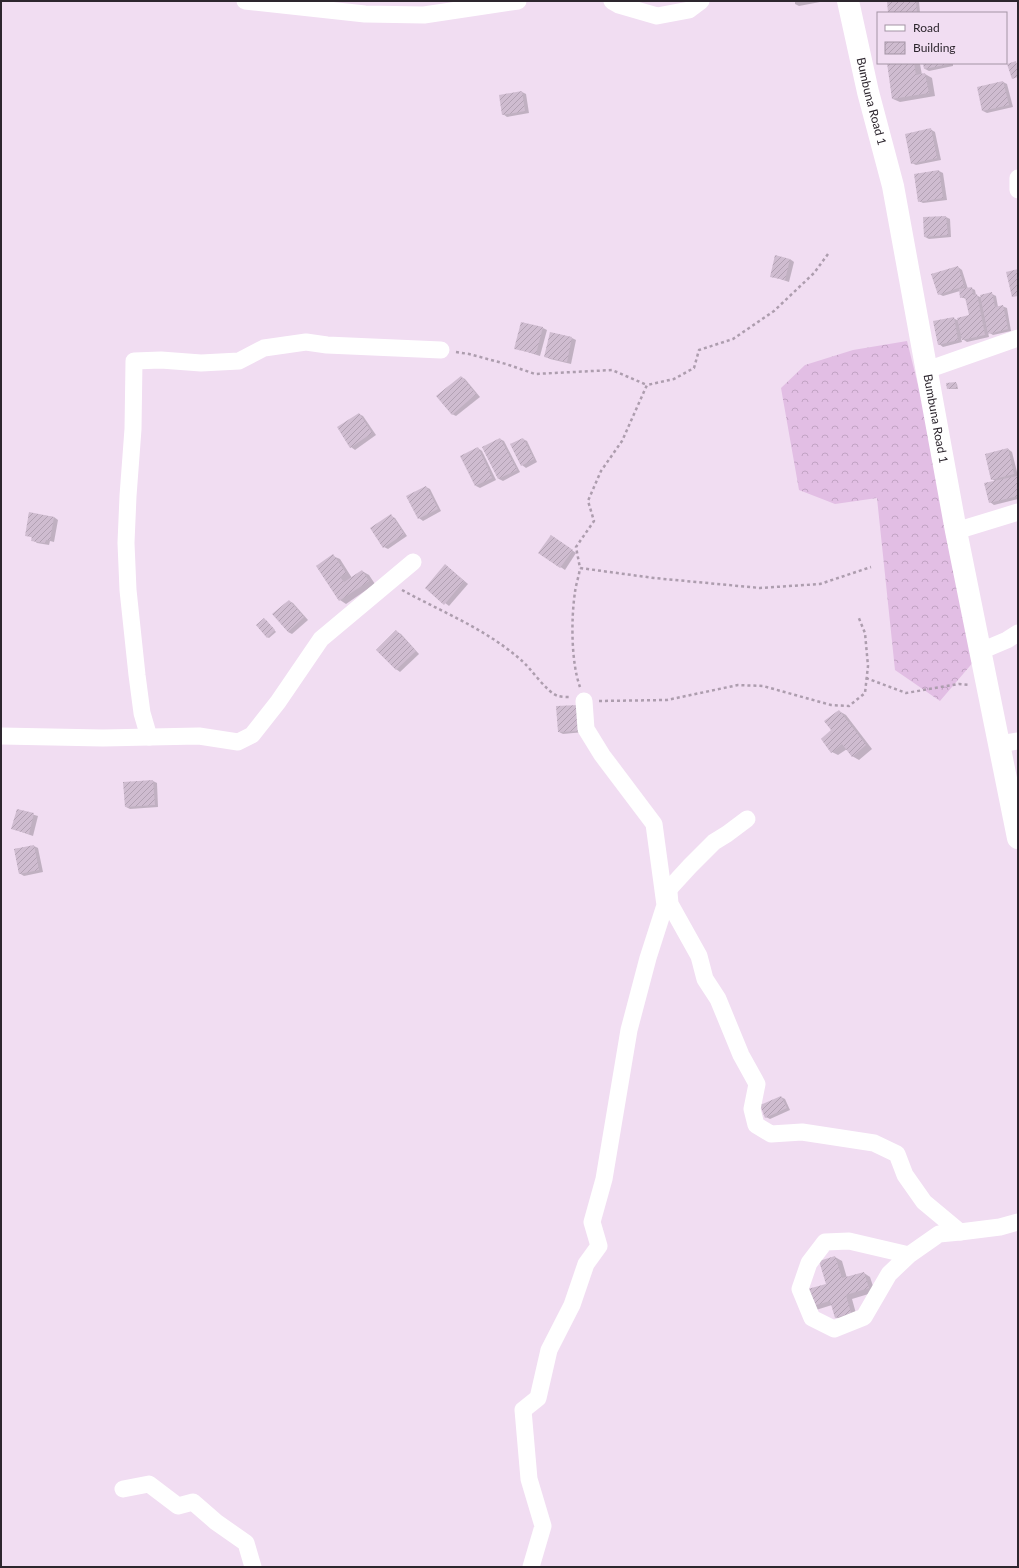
<svg xmlns="http://www.w3.org/2000/svg" width="1019" height="1568" font-family="Lato,sans-serif">
<defs>
<pattern id="forest-crowns" width="20" height="18" patternUnits="userSpaceOnUse"><rect width="20" height="18" fill="#e2bee4"/><path d="M2 6a3 3 0 1 1 6 0M12 15a3 3 0 1 1 6 0" fill="none" stroke="#c2a3c4"/></pattern>
<pattern id="building-hatch" width="6" height="6" patternUnits="userSpaceOnUse"><rect width="6" height="6" fill="#cfbcd0"/><path d="M-1 1l2-2M0 6l6-6M5 7l2-2" fill="none" stroke="#b2a1b3"/></pattern>
</defs>
<rect width="100%" height="100%" fill="#f1ddf2"/>
<path fill="url(#forest-crowns)" d="M907,341L927,421L975,660L940,701L895,670L877,498L835,504L799,490L781,388L805,365L853,350Z"/>
<g fill="#0003">
<path d="M795,1H820V2L799,6L795,4Z"/>
<path d="M888,1H919L920,13H889Z"/>
<path d="M895,63L920,64L922,75L925,74L932,78L935,96L900,102L893,99Z"/>
<path d="M924,63H953V66L929,71L925,69Z"/>
<path d="M1003,82L1007,84L1013,107L987,113L983,111L978,88Z"/>
<path d="M522,92L526,94L529,113L507,117L503,114Z"/>
<path d="M930,129L935,132L941,160L916,165L912,163Z"/>
<path d="M939,171L943,173L947,200L923,203L919,201Z"/>
<path d="M946,217L950,219L951,237L929,239L925,237Z"/>
<path d="M790,259L794,262L789,282L771,276Z"/>
<path d="M958,267L962,270L968,289L971,288L975,290L976,295L982,298L992,294L996,296L998,307L1002,306L1007,308L1011,331L993,335L988,332L989,337L967,342L961,338L962,342L943,347L939,344L953,318L959,321L970,316L966,299L961,297L960,291L943,296L939,294Z"/>
<path d="M543,328L547,330L540,356L515,348Z"/>
<path d="M572,338L576,340L571,364L550,359L546,357Z"/>
<path d="M461,377L465,379L480,397L456,416L452,414Z"/>
<path d="M956,383L957,384L958,389H948Z"/>
<path d="M359,414L363,416L376,435L355,450L351,447Z"/>
<path d="M500,439L504,441L520,472L503,481L499,479L483,448Z"/>
<path d="M523,439L527,441L537,462L526,468L522,465Z"/>
<path d="M478,448L482,451L496,480L480,488L476,486Z"/>
<path d="M1008,449L1012,452L1018,476H1016L1018,477V499L994,505L990,502L996,482L992,479Z"/>
<path d="M426,487L430,489L441,511L423,521L419,518Z"/>
<path d="M29,513L54,517L58,520L54,542L50,541L49,545L37,543L33,540V538L26,535Z"/>
<path d="M391,516L395,518L407,536L388,549L384,547Z"/>
<path d="M555,538L576,553L565,570L540,553Z"/>
<path d="M333,556L340,559L352,578L362,571L369,575L375,584L346,604L340,600Z"/>
<path d="M449,568L468,584L449,606L426,588Z"/>
<path d="M289,601L293,603L308,620L292,634L288,632Z"/>
<path d="M266,620L276,632L269,638L267,637Z"/>
<path d="M397,632L401,634L419,654L400,672L396,669Z"/>
<path d="M579,706L584,732L563,734L559,732Z"/>
<path d="M839,711L846,715L872,749L859,760L852,756L847,749L838,755L832,752L833,730Z"/>
<path d="M153,781L157,783L158,807L130,809L126,807Z"/>
<path d="M17,810L38,816L33,836L13,829Z"/>
<path d="M34,846L38,848L43,872L24,876L19,873L15,849Z"/>
<path d="M781,1097L785,1099L790,1110L770,1119L766,1117Z"/>
<path d="M835,1257L842,1261L847,1278L864,1273L870,1277L875,1292L852,1299L857,1317L842,1321L836,1317L832,1305L816,1310L810,1306L827,1285Z"/>
</g>
<g fill="url(#building-hatch)">
<path d="M887,1H916L917,13H888Z"/>
<path d="M1016,61L1018,68V77L1012,79L1007,64Z"/>
<path d="M887,63H914L916,75L925,73L929,93L892,99Z"/>
<path d="M923,63H949L950,64L924,69Z"/>
<path d="M1003,81L1009,105L982,111L977,87Z"/>
<path d="M522,91L525,111L502,115L499,95Z"/>
<path d="M931,128L937,158L911,164L905,134Z"/>
<path d="M939,170L943,198L918,202L914,174Z"/>
<path d="M946,216L948,235L924,237L923,217Z"/>
<path d="M775,255L790,259L785,280L770,277Z"/>
<path d="M958,266L964,286L938,295L931,274Z"/>
<path d="M1018,269V296L1012,297L1006,272Z"/>
<path d="M972,287L973,295L977,294L985,335L962,340L957,318L969,315L965,297L960,298L959,289Z"/>
<path d="M992,292L995,307L1003,305L1008,329L988,334L980,295Z"/>
<path d="M954,317L958,340L938,345L933,321Z"/>
<path d="M521,322L543,327L536,354L514,349Z"/>
<path d="M550,332L572,337L567,362L544,357Z"/>
<path d="M461,376L476,394L452,415L436,396Z"/>
<path d="M956,382L957,388L947,389L946,383Z"/>
<path d="M359,413L372,433L350,448L337,427Z"/>
<path d="M500,438L517,470L498,479L482,447Z"/>
<path d="M523,438L534,459L521,466L510,444Z"/>
<path d="M478,447L492,478L475,486L460,456Z"/>
<path d="M1008,448L1014,474L991,480L985,454Z"/>
<path d="M1017,476L1018,496L989,503L984,483Z"/>
<path d="M426,486L438,509L418,519L406,496Z"/>
<path d="M29,512L54,517L50,540H46L45,543L31,541L32,537L25,536Z"/>
<path d="M391,514L404,534L383,548L370,528Z"/>
<path d="M551,535L573,550L560,568L538,553Z"/>
<path d="M333,554L346,573L340,577L344,582L362,570L369,581L339,601L316,566Z"/>
<path d="M445,564L464,581L444,605L425,588Z"/>
<path d="M289,600L304,617L288,632L272,614Z"/>
<path d="M264,618L275,630L267,638L256,625Z"/>
<path d="M396,630L416,651L396,670L376,650Z"/>
<path d="M579,705L581,731L558,732L556,706Z"/>
<path d="M839,710L866,745L852,757L842,744L831,753L821,739L831,730L824,721Z"/>
<path d="M153,780L155,805L125,807L123,782Z"/>
<path d="M17,809L34,813L29,834L11,829Z"/>
<path d="M34,845L39,870L19,874L14,849Z"/>
<path d="M781,1096L787,1108L765,1118L760,1105Z"/>
<path d="M835,1256L842,1278L864,1272L869,1288L846,1295L851,1313L835,1318L830,1301L809,1307L804,1290L826,1284L819,1261Z"/>
</g>
<g fill="none" stroke-linecap="round" stroke-linejoin="round">
<g stroke="#ad9dae" stroke-width="2.5" stroke-dasharray="3 3" stroke-linecap="butt">
<path d="M828,254L814,273L774,311L733,339L699,350L694,368L674,379L647,385L622,441L601,471L588,501L594,521L576,547L580,568L654,578L760,588L820,584L871,567"/>
<path d="M456,352L469,354L506,364L535,374L612,370L647,385"/>
<path d="M402,590C442,612 486,629 521,660C531,668 546,692 558,696C562,697 567,697 571,697"/>
<path d="M866,678L906,693L959,684L970,685"/>
<path d="M580,687C571,662 571,619 575,592C576,584 579,576 580,568"/>
<path d="M599,701L667,700L738,685L763,686L831,705L849,706L865,693L868,666L865,633L858,616"/>
</g>
<g stroke="#fff" stroke-width="17">
<path d="M245,1L365,14L424,15L518,1"/>
<path d="M612,1L619,5L657,16L689,10L701,1"/>
<path d="M1018,178V190"/>
<path d="M927,370L1018,338"/>
<path d="M956,531L1018,512"/>
<path d="M981,651L1007,640L1018,633"/>
<path d="M1,736L103,738L199,736L238,742L252,735L278,702L321,639L413,562"/>
<path d="M149,737L142,713L137,675L128,590L126,543L128,496L133,429L134,361L161,360L201,363L239,361L264,348L306,342L327,345L441,350"/>
<path d="M1000,744L1018,741"/>
<path d="M669,892L670,904L699,956L705,979L718,999L741,1055L757,1084L752,1109L756,1125L771,1134L802,1132L874,1143L897,1154L905,1175L924,1202L960,1232L939,1234L909,1255L889,1274L864,1317L834,1329L812,1318L800,1289L809,1263L825,1242L849,1241L909,1255"/>
<path d="M666,901L668,890L690,866L714,842L727,834L747,819"/>
<path d="M960,1232L1000,1227L1018,1222"/>
<path d="M123,1489L149,1484L178,1506L193,1502L216,1522L246,1543L253,1567"/>
<path d="M531,1567L543,1526L529,1479L523,1410L538,1398L549,1350L572,1305L586,1264L599,1246L592,1222L604,1179L629,1030L648,958L665,905L654,824L602,755L586,729L584,701"/>
</g>
<path stroke="#fff" stroke-width="22" id="s1" d="M848,1L868,92L893,186L956,531L1018,838"/>
</g>
<g text-anchor="middle" stroke-width="3.5" stroke-linejoin="round" paint-order="stroke">
<g font-size="12" fill="#2d262e" stroke="#f1ddf2">
<text dy="4" stroke="none"><textPath href="#s1" startOffset="103">Bumbuna Road 1</textPath></text>
<text dy="4" stroke="none"><textPath href="#s1" startOffset="427">Bumbuna Road 1</textPath></text>
</g>
</g>
<rect width="1019" height="1568" fill="none" stroke="#2d262e" stroke-width="4"/>
<rect x="877" y="12" width="130" height="52" fill="#f1ddf2" stroke="#a394a4"/>
<rect x="885" y="25" width="20" height="6" fill="#ffffff" stroke="#a394a4"/>
<text x="913" y="32" font-size="12" fill="#2d262e">Road</text>
<rect x="885" y="42" width="20" height="12" fill="url(#building-hatch)" stroke="#a394a4"/>
<text x="913" y="52" font-size="12" fill="#2d262e">Building</text>
</svg>
